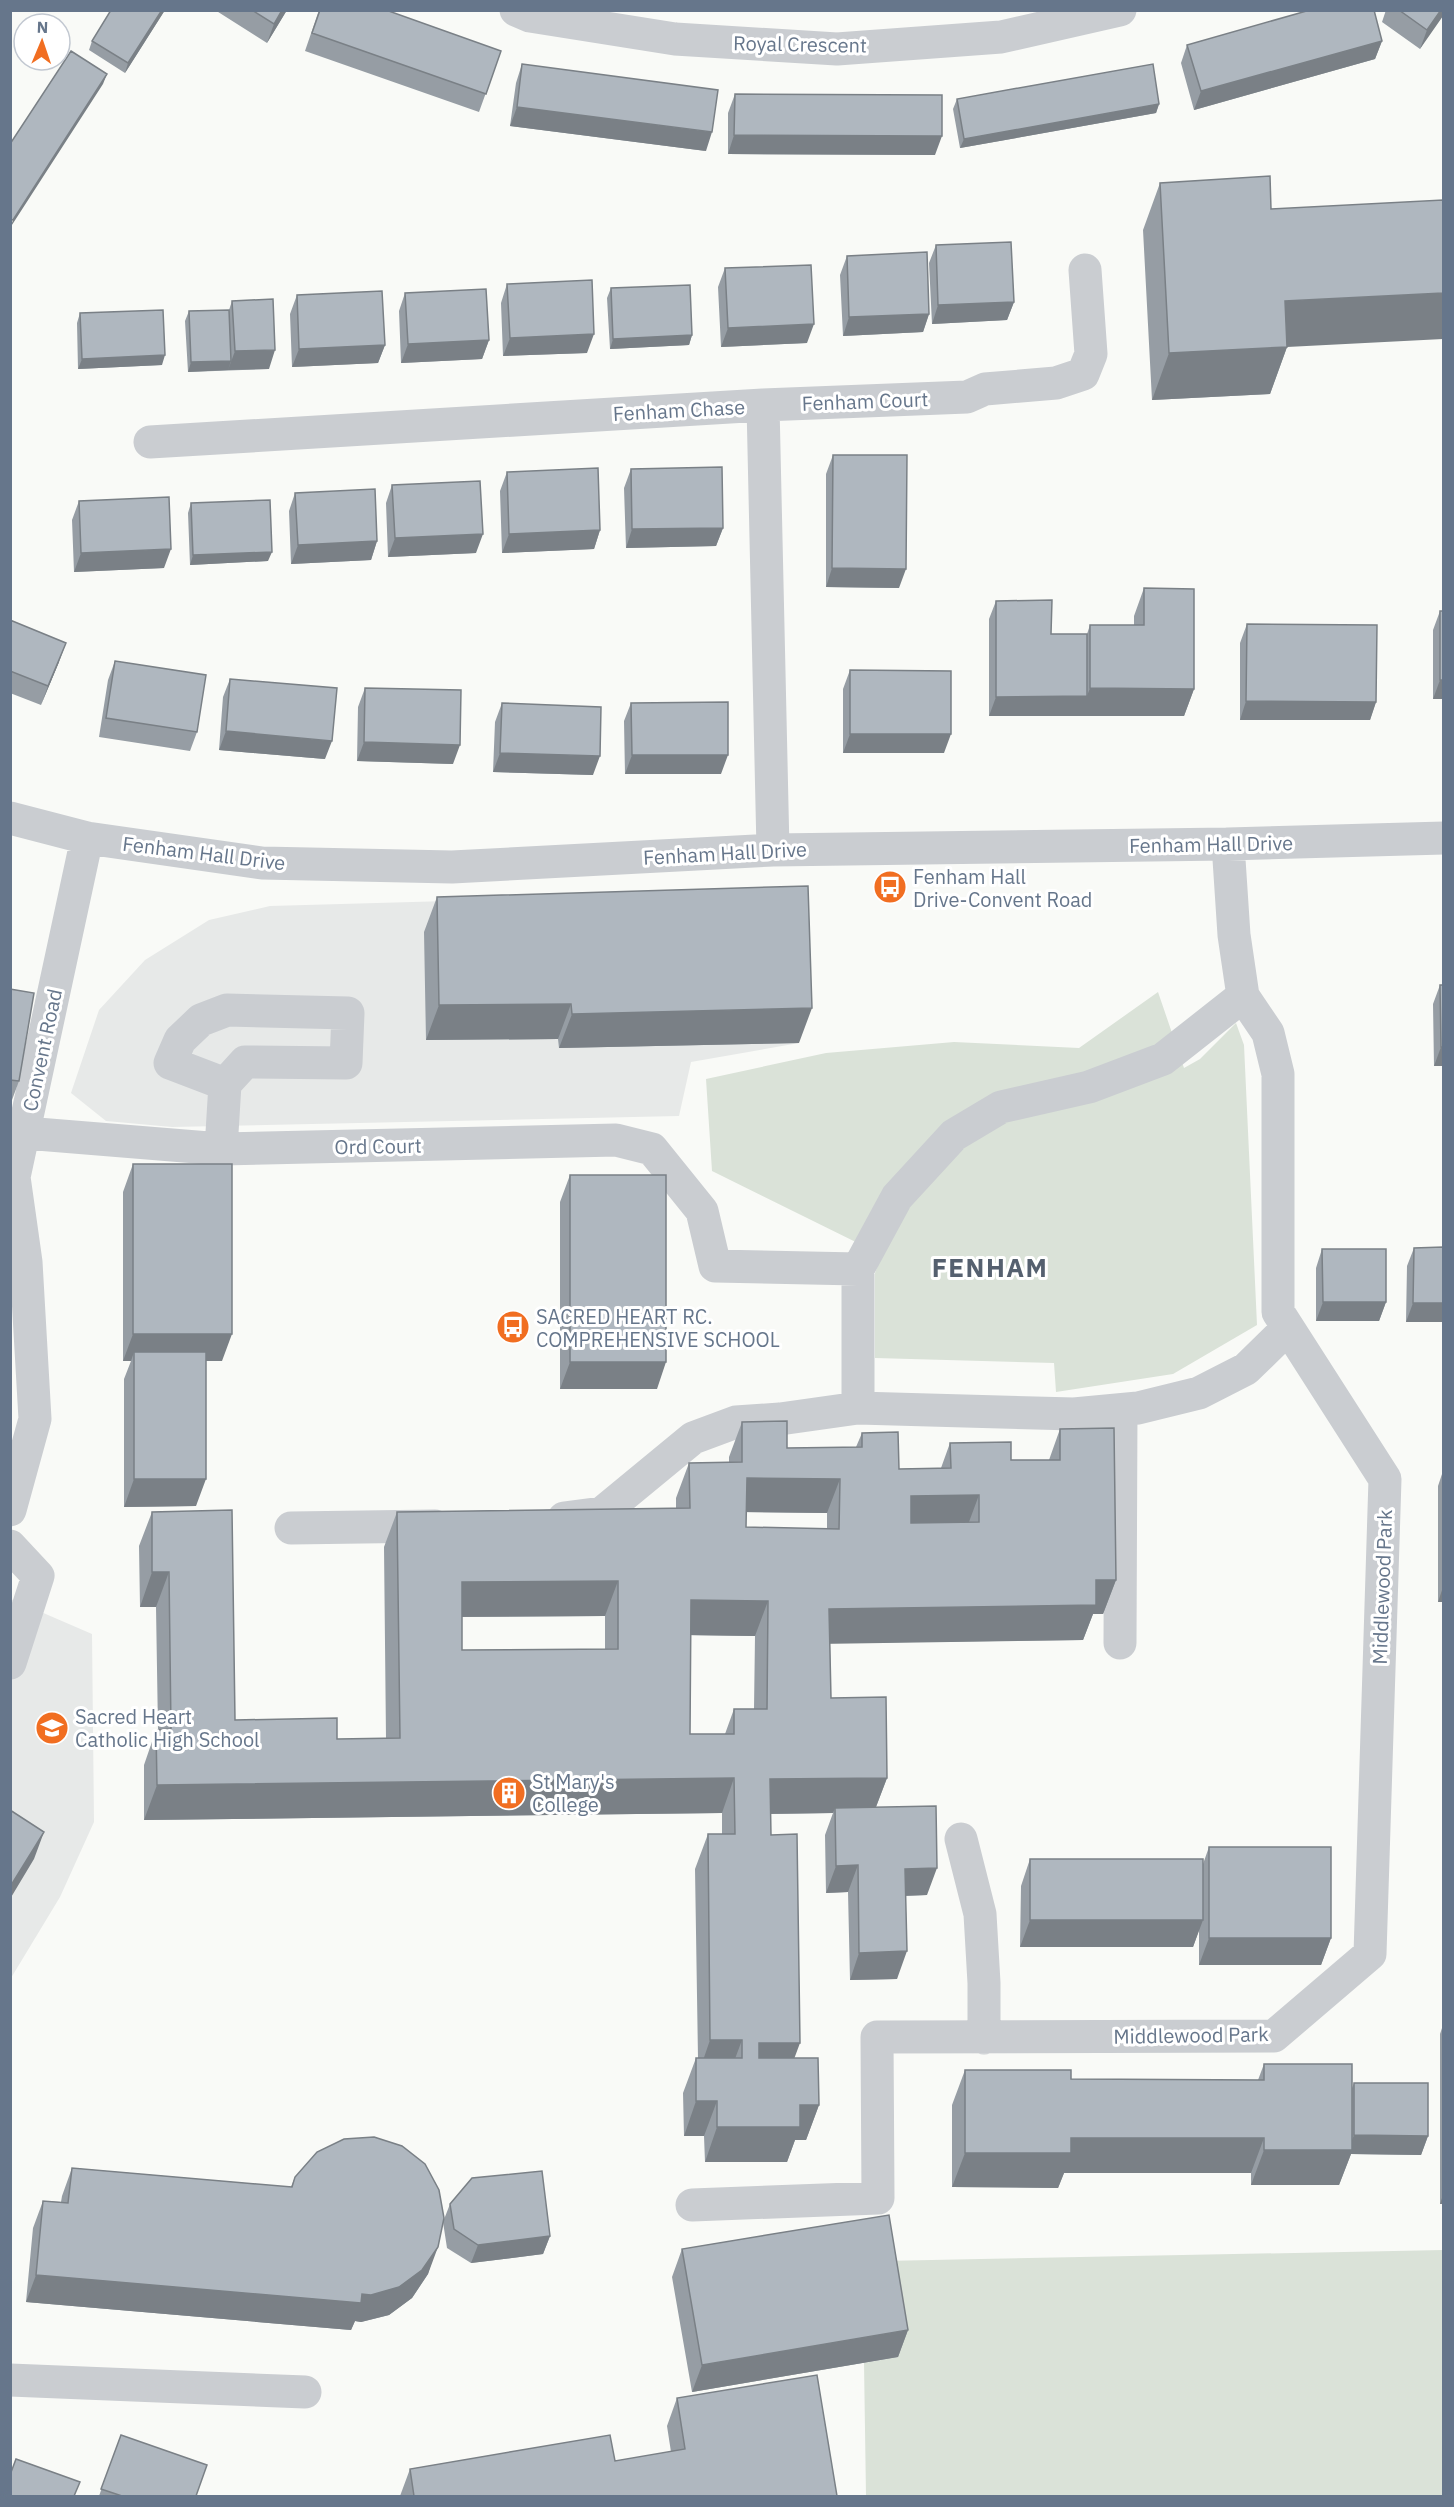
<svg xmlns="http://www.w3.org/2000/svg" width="1454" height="2507" viewBox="0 0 1454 2507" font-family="'IBM Plex Sans',sans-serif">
<rect width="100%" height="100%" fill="#f9faf7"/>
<path fill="#e7e9e8" d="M795 891 799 1043 691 1062 679 1116 172 1127 106 1121 71 1093 99 1010 145 960 209 920 270 906Z
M11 1599 92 1634 94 1822 60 1897 11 1978Z"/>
<path fill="#dae2d8" d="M1158 992 1184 1068 1200 1059 1236 1023 1244 1045 1257 1325 1173 1374 1056 1392 1054 1363 875 1358V1273L882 1255 712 1171 706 1079 826 1053 954 1042 1079 1048Z
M1443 2250V2496H866L864 2363 898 2357 882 2261Z"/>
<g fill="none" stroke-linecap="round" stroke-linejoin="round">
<path stroke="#cacdd1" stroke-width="33" d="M516 10 530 16 675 39 837 49 1001 37 1120 10
M763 405 773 850
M150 442 763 405 967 397 985 389 1056 383 1083 374 1091 354 1085 270
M10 818 87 838 262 863 452 867 773 850 1228 844 1444 838
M1243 996 1163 1059 1089 1087 1001 1107 954 1135 897 1197 858 1269V1408L1074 1414 1138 1408 1199 1393 1246 1369 1288 1328
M25 1133 221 1149 616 1140 652 1149 702 1211 715 1266 858 1269
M221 1149 225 1084 245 1062 346 1063 348 1013 227 1010 201 1020 180 1040 170 1063 225 1084
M10 1510 35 1419 26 1262 14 1177 87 838
M564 1518 602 1513 693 1438 736 1422 780 1419 858 1408
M291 1528 435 1526
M10 1546 38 1576 10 1663
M1120 1643 1121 1410
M961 1839 980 1914 984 1983V2038
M692 2205 878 2198 877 2037 1274 2036 1370 1954 1385 1479 1278 1312V1074L1268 1033 1243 996 1234 935 1228 844
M10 2380 305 2392"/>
</g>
<path fill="#969da4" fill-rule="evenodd" d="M165 10 125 73 89 50 92 41Z
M215 10H287L267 43Z
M319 10 501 51 479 112 305 51Z
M1386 10H1443L1420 49 1382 22Z
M1382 41 1375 59 1194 110 1181 63 1187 45Z
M522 64 706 151 510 126 516 83Z
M735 94 935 155 728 154V113Z
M957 99 1159 104 1156 113 960 148 953 109Z
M1160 183 1271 209 1287 347 1270 394 1152 400 1143 230Z
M936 245 1014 302 1007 320 932 324 929 263Z
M847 256 929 314 923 332 843 336 840 275Z
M725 268 807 343 721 347 718 287Z
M507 284 587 353 503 356 501 303Z
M611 288 692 335 689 345 610 349 607 298Z
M405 293 489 340 482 359 401 363 399 311Z
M297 295 385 345 378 363 292 367 290 314Z
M232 301 269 369 188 372 185 321 189 311 229 310Z
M80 313 162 365 78 369 77 323Z
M833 455 899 588 826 587V474Z
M631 469 723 528 716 546 626 548 624 488Z
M507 472 600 530 594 549 502 553 500 491Z
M392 485 476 553 388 557 386 503Z
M295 493 377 541 371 560 291 564 289 511Z
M79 501 164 568 74 572 72 520Z
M191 503 268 561 190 565 188 513Z
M1144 588 1194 689 1184 716H989V619L996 601 1051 634H1087L1090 625H1134V616Z
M1440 611 1443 699H1433V630Z
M10 620 59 662 41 705 10 693Z
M1247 624 1376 702 1370 720H1240V643Z
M115 661 197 732 190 751 99 737 108 680Z
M850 670 944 753H843V689Z
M230 679 325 759 219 750 223 697Z
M365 688 453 764 357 761 358 707Z
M502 703 593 775 493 772 495 722Z
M631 703 721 774H625L624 721Z
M437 897 799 1043 559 1048 558 1039 426 1040 424 932Z
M1440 985H1443V1066H1434L1433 1004Z
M10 989 19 1081 12 1100H10Z
M133 1164 222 1361H206L196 1506 124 1507V1379L131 1361H123V1192Z
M570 1175 657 1389H560V1202Z
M1443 1247V1322H1406L1407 1266 1414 1248Z
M1322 1249 1386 1302 1379 1321H1316V1268Z
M742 1422 787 1448 856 1447 862 1433 899 1469 941 1468 950 1443 1011 1460H1049L1060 1429 1116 1580 1103 1614H1093L1083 1640 830 1643 831 1698 887 1778 876 1807 927 1895 906 1896 897 1979 850 1980 848 1892 826 1893 825 1835 833 1813 770 1814 771 1835 794 2058 819 2105 806 2140H795L787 2162H705L704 2136H684L683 2093 696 2058H698L695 1869 708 1834H722V1813L144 1820V1765L156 1730H158L156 1607H140L139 1546 152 1512 235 1720 337 1739H386L384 1547 397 1512 676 1508V1498L689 1463H729V1457ZM746 1512 827 1513V1529L746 1527ZM605 1616V1649L462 1650V1617ZM691 1635 755 1636 754 1709H734L725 1734H690Z
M1443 1471V1602H1438V1486Z
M1209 1847 1331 1938 1321 1965H1199V1930L1193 1947H1020L1021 1886 1030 1859 1203 1864Z
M1443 2025V2204H1440V2034Z
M1264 2064 1352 2088 1354 2083 1428 2136 1421 2155 1351 2154 1339 2185H1251V2173H1064L1058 2188 952 2187V2105L965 2070 1071 2079 1258 2080Z
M72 2168 291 2187 295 2177 443 2222 450 2204 550 2236 543 2254 471 2263 447 2248 443 2222 428 2274 412 2298 389 2315 361 2322 355 2321 351 2330 26 2302 33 2228 43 2201 61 2202 62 2196Z
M682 2249 908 2330 898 2357 692 2392 672 2277Z
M677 2398 837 2496H400L410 2469 615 2461 671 2452 667 2426Z
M121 2435 196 2496H99Z"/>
<path fill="#7a8086" d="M162 10H165L125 73 128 63Z
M282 10H287L267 43 274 24Z
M1441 10H1443V16L1420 49 1427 30Z
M1382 41 1375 59 1194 110 1201 91Z
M107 74 103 84 10 228 13 220Z
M1159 104 1156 113 960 148 964 139Z
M517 107 712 132 706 151 510 126Z
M734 135 942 136 935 155 728 154Z
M1443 293V339L1287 347 1270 394 1152 400 1169 353 1285 301Z
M1014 302 1007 320 932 324 938 305Z
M929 314 923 332 843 336 849 317Z
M814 324 807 343 721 347 728 328Z
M594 334 587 353 503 356 510 338Z
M692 335 689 345 610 349 613 339Z
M489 340 482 359 401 363 408 344Z
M385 345 378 363 292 367 299 349Z
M275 350 269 369 228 370 235 351Z
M165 355 162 365 78 369 82 359Z
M231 361 228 370 188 372 191 362Z
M723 528 716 546 626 548 632 529Z
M600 530 594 549 502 553 509 534Z
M483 534 476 553 388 557 395 538Z
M377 541 371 560 291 564 298 545Z
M171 549 164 568 74 572 81 553Z
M272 552 268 561 190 565 193 555Z
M832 568 906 569 899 588 826 587Z
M66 643 59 662 41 705 48 686Z
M1440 680H1443V699H1433Z
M1090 688 1194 689 1184 716H989L996 697 1087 696Z
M1246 701 1376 702 1370 720H1240Z
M226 731 332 741 325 759 219 750Z
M850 734H951L944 753H843Z
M364 742 460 745 453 764 357 761Z
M500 753 600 756 593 775 493 772Z
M632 755H728L721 774H625Z
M571 1004 558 1039 426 1040 439 1005Z
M812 1008 799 1043 559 1048 572 1014Z
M1441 1047H1443V1066H1434Z
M1323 1302H1386L1379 1321H1316Z
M1413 1303H1443V1322H1406Z
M133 1334H232L222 1361H134V1352L131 1361H123Z
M570 1362H666L657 1389H560Z
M747 1478 840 1479 827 1513 734 1512Z
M134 1479H206L196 1506 124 1507Z
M979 1495 966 1530 898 1531 911 1496Z
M152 1572H169L156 1607H140Z
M1096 1580H1116L1103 1614H1093L1083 1640 817 1644 829 1609Z
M618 1581 605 1616 449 1617 462 1582Z
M1443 1587V1602H1438Z
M691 1600 768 1601 755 1636 679 1635Z
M734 1778 722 1813 144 1820 157 1785Z
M887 1778 874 1812 835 1808 833 1813 757 1814 770 1779Z
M44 1832 34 1859 10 1899V1887Z
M858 1865 848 1892 826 1893 836 1866Z
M937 1868 927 1895 895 1896 905 1869Z
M1030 1920H1203L1193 1947H1020Z
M1209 1938H1331L1321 1965H1199Z
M907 1951 897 1979 850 1980 859 1953Z
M710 2040H742L729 2075H698Z
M759 2043H800L787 2078H746Z
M696 2101H717L704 2136H684Z
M800 2105H819L806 2140H795L787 2162H705L717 2127Z
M1354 2135 1428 2136 1421 2155 1351 2154 1339 2185H1251L1264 2150H1348Z
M1071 2138H1264L1251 2173H1064L1058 2188 952 2187 965 2153Z
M1443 2195V2204H1440Z
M550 2236 543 2254 471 2263 478 2245Z
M438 2247 428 2274 412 2298 389 2315 361 2322 355 2321 351 2330 26 2302 36 2275Z
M908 2330 898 2357 692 2392 702 2365Z"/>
<path fill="#afb7bf" stroke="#7a8086" stroke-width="1.5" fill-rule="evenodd" d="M111 10H162L128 63 92 41Z
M252 10H282L274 24Z
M320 10H386L501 51 486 94 312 33Z
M1310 10H1374L1382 41 1201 91 1187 45Z
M1399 10H1441L1427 30Z
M71 51 107 74 13 220 10 219V144Z
M522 64 718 90 712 132 517 107Z
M1153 64 1159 104 964 139 957 99Z
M735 94 942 95V136L734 135Z
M1270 176 1271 209 1443 200V293L1285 301 1287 347 1169 353 1160 183Z
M1011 242 1014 302 938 305 936 245Z
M927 252 929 314 849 317 847 256Z
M811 265 814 324 728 328 725 268Z
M592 280 594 334 510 338 507 284Z
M690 285 692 335 613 339 611 288Z
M486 289 489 340 408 344 405 293Z
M382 291 385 345 299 349 297 295Z
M273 299 275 350 235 351 232 301Z
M163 310 165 355 82 359 80 313Z
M229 310 231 361 191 362 189 311Z
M833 455H907L906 569 832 568Z
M722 467 723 528 632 529 631 469Z
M598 468 600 530 509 534 507 472Z
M480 481 483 534 395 538 392 485Z
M375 489 377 541 298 545 295 493Z
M169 497 171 549 81 553 79 501Z
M270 500 272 552 193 555 191 503Z
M1144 588 1194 589V689L1090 688V625H1144Z
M1052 600 1051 634H1087V696L996 697V601Z
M1440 611H1443V680H1440Z
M10 620 66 643 48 686 10 671Z
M1247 624 1377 625 1376 702 1246 701Z
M115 661 206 675 197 732 106 718Z
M850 670 951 671V734H850Z
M230 679 337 688 332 741 226 731Z
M365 688 461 690 460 745 364 742Z
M728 702V755H632L631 703Z
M502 703 601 707 600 756 500 753Z
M808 886 812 1008 572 1014 571 1004 439 1005 437 897Z
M1440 985H1443V1047H1441Z
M10 989 34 993 19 1081 10 1080Z
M133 1164H232V1334H133Z
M570 1175H666V1362H570Z
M1443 1247V1303H1413L1414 1248Z
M1322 1249H1386V1302H1323Z
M134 1352H206V1479H134Z
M787 1421V1448L862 1447V1433L898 1432 899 1469 951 1468 950 1443 1011 1442V1460H1060V1429L1114 1428 1116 1580H1096V1605L829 1609 831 1698 886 1697 887 1778 770 1779 771 1835 797 1834 800 2043H759V2058H818L819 2105H800V2127H717V2101H696V2058H742V2040H710L708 1834H735L734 1778 157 1785 156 1730 171 1729 169 1572H152V1512L232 1510 235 1720 337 1718V1739L400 1738 397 1512 690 1508 689 1463 742 1462V1422ZM747 1478 840 1479 839 1529 746 1527ZM979 1495V1522L911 1523V1496ZM618 1581V1649L462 1650V1582ZM691 1600 768 1601 767 1709H734V1734H690Z
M936 1806 937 1868 905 1869 907 1951 859 1953 858 1865 836 1866 835 1808Z
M10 1810 44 1832 10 1887Z
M1209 1847H1331V1938H1209Z
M1030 1859H1203V1920H1030Z
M1264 2064H1352V2150H1264V2138H1071V2153H965V2070H1071V2079L1264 2080Z
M1354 2083H1428V2136L1354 2135Z
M374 2137 402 2146 425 2164 439 2190 444 2218 438 2247 422 2270 399 2287 371 2295 362 2294 361 2303 36 2275 43 2201 68 2203 72 2168 292 2187 295 2177 317 2152 344 2139Z
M542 2171 550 2236 478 2245 454 2229 450 2204 472 2178Z
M889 2215 908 2330 702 2365 682 2249Z
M817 2375 837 2496H414L410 2469 610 2435 615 2461 685 2449 677 2398Z
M121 2435 207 2465 196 2496H122L101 2489Z
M16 2459 80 2482 74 2496H10V2475Z"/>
<defs>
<symbol id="bus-disc" viewBox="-11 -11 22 22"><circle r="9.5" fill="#f16e21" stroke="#fff"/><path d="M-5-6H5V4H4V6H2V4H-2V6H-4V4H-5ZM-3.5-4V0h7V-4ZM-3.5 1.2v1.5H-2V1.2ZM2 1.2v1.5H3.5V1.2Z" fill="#fff"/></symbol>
<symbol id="school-disc" viewBox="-11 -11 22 22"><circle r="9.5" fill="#f16e21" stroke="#fff"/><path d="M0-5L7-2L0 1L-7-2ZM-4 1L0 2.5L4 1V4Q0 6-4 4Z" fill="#fff"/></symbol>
<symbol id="building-disc" viewBox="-11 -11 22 22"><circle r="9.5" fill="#f16e21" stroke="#fff"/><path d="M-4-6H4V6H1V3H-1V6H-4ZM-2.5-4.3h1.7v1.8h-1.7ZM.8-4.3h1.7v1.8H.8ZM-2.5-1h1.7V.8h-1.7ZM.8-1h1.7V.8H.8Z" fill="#fff"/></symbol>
</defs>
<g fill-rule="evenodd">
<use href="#bus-disc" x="871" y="868" width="38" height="38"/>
<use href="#bus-disc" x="494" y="1308" width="38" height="38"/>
<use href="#school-disc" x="33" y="1709" width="38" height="38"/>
<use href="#building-disc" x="490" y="1774" width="38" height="38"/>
</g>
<g text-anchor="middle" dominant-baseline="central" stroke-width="6" stroke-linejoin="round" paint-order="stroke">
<g font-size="20" fill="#66768b" stroke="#fff">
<text transform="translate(800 44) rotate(1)">Royal Crescent</text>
<text transform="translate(865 401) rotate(-2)">Fenham Court</text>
<text transform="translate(679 410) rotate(-3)">Fenham Chase</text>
<text transform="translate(1211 844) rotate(-1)">Fenham Hall Drive</text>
<text transform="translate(204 853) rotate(7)">Fenham Hall Drive</text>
<text transform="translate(725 853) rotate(-3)">Fenham Hall Drive</text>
<text transform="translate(42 1050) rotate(-78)">Convent Road</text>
<text transform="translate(378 1146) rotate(-1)">Ord Court</text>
<text transform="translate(1382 1587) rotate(-88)">Middlewood Park</text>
<text transform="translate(1191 2035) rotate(-1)">Middlewood Park</text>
</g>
<g font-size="20" fill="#66768b" stroke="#fff" text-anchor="start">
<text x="913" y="876">Fenham Hall<tspan x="913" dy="23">Drive-Convent Road</tspan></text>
<text x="536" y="1316">SACRED HEART RC.<tspan x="536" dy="23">COMPREHENSIVE SCHOOL</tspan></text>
<text x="75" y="1716">Sacred Heart<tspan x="75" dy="23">Catholic High School</tspan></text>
<text x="532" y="1781">St Mary's<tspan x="532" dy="23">College</tspan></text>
</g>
<g font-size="26" font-weight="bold" letter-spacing="1.5" fill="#55606f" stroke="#fff">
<text x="990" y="1267">FENHAM</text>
</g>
</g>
<rect width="1454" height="2507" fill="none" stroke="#66768b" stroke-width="24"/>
<g transform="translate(42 42) rotate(2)"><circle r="28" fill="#ffffff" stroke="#c2c8d1" stroke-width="1.5"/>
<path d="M0-4.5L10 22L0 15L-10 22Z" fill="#f16e21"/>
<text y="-9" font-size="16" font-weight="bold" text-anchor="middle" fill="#66768b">N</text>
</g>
</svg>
